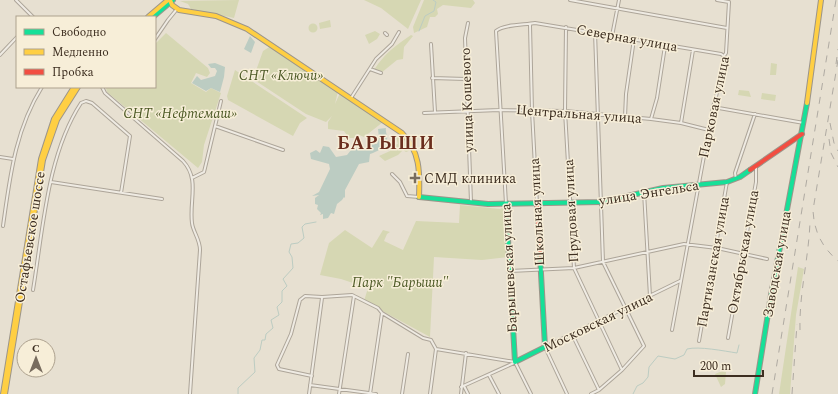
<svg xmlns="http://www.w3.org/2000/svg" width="838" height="394" viewBox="0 0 838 394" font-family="Spectral,serif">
<rect width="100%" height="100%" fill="#e7e0d1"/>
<path fill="#d6d7b3" d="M239 0 234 18 191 9 188 4 180 1Z
M364 0H421L408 29 381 8Z
M424 0H473L475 3 471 8 443 5 437 9 438 14 435 17H430L427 27 414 33 413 27Z
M330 20 331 27 320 29 319 23Z
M308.5 28a4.5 4.5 0 1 1 9 0a4.5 4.5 0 1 1-9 0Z
M375 31 380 34 377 39 369 44 365 35Z
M166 33 208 68 210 73 207 77 196 73 191 83 206 92 211 88 221 93 204 145 202 162 198 168 107 92 106 88 155 87V44Z
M411 35 413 36 404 47 403 59 397 60 381 73 374 70C385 53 395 46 411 35Z
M271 46 338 91 335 104 340 93 383 122 364 137 357 134 354 138H349L344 131 328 129V122L332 116 326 122 306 114 253 79 263 51Z
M771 63 777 64 776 75H770Z
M235 70 307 118 300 123 293 136 228 100 227 96Z
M739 90 749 91 751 97 738 95Z
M762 93 776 95 775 101 761 99Z
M397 135 401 138 406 139 411 150 406 152 403 150 398 155 385 161 379 156 390 151V146L398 144 396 136Z
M460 205 500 209 506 206 508 257 482 260 434 257 430 337 364 301 368 288 341 279 320 275 329 243 345 230 372 248 383 230 390 232 387 234 384 241 403 250 416 221 459 223Z
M798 267 804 269 796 315 790 394H779Z
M722 371 726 372 725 384 721 387 715 374Z"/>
<path fill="#bcccc2" d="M250 36 255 42 251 53 244 49Z
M215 63 225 67 224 77 220 92 211 88 206 91 192 83 197 76 201 80 215 76 217 71 215 68H211L208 64Z
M386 128C385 132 388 136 387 140 386 148 376 152 370 154L369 162 359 164 345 190V198L344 197 342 200 337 204 334 214 331 213 328 218 323 219V214L320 215 321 213 317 209 318 205 315 204V198L319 195 312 196 319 192 330 169 329 164 311 159 310 153 316 150 320 153 323 146 329 147 336 157 347 155 351 150 360 148 364 150 370 143 377 144 379 138 378 129Z"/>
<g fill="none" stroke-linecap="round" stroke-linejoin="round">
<path stroke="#bcccc2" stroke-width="1" d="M419 31 425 16 434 11 436 2 433 0
M238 394V388L255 372 254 358 260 350 262 340H265L266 334 273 328 271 320 279 315 277 307 282 302V291L287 286 283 279 293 268 292 257 289 252 291 244 298 243 304 238 302 227 305 224 316 222
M633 394 637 386 643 383 648 377 649 367 658 356 675 359 684 355 687 349C699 346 724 351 737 353L739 345"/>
<defs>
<path id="street" d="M16 0 33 17
M570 0 727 28
M468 23 465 38 471 202
M530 25 532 111 537 204
M566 27 565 111 574 268 622 370 599 390 591 394
M595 32 603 262 644 346 622 370
M385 33 387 35
M612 36 619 0
M155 39 168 20 177 9
M431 44 435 112
M0 55 17 37
M370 69 381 73
M432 78 466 79
M102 87 105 93 183 161C200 179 189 201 192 223 193 232 200 239 200 250L190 394
M351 98 376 59 392 44 399 32
M713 107 804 123
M424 113 499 110 565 111 651 119 681 123 709 130
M625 117 626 94 634 39
M651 119 657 98 665 46
M681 123 693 50
M215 126 283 150
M0 157 13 159
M392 174 400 182 407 196 419 197
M192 178 204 172 205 168 221 101
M736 179 735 173 755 114
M51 182 162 199
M644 192 650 296
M506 204 496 31C504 24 525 25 535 23L721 54 724 56
M3 226C10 177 15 130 42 87
M510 271 574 268 684 244 717 248 767 259
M33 290C43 230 47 155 81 103L86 101 92 103 130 136 121 193
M672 330 713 107 718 89 724 56 726 53 729 2 717 0
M572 334 599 390
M728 338 756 182V166
M699 341 727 182
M436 349 515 362
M515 362 531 394
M489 375 499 394
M312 376 279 369 277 365 291 334 300 300 305 296 322 297 352 295 378 308 382 313 423 338 431 340 436 349
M310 385 376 394
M464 386 468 394
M461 387 514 363
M309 394 322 298
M339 394 354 296
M370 394 382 313
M402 394 408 354
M430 394 436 349
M461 394 466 353
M567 394 545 347 680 281"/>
<path id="fast" d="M153 17 173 0
M419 197 488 204 601 202 663 188 727 182 740 177 750 170
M506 204 515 362 545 347 540 255
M755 394 771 295 807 103"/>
<path id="slow" d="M170 0 172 5 179 10 216 16 247 29 402 133C420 151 420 172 419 197
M148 17 168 0
M807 103 821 0
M3 394 41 159 54 119 74 87
M5 394 43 160 57 120 78 87"/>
<path id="jam" d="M750 170 802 134
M537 204 540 255"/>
</defs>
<use href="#street" stroke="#ada599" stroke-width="4"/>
<use href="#fast" stroke="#9c958a" stroke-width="6"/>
<use href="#slow" stroke="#9c958a" stroke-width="6"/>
<use href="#jam" stroke="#9c958a" stroke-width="6"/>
<use href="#street" stroke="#efebe3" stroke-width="2"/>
<use href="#fast" stroke="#16e098" stroke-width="4"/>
<use href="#slow" stroke="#ffcf43" stroke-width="4"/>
<use href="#jam" stroke="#f24e42" stroke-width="4"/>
<path stroke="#afaaa2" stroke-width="1" stroke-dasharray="7 7" stroke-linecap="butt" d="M838 60 813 210C814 232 822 247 838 261
M836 64 838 49
M830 123 834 143 838 151
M829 139 831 153 838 167
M800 330C799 293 809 257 810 221
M772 394 836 0
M792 394 797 324"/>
</g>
<path fill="#786c5e" stroke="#f7eed8" stroke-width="1.5" d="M413 172h4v4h4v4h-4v4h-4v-4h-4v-4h4z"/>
<g text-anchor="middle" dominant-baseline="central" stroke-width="3" stroke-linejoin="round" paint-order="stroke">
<g font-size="14" fill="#3d2e20" stroke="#f7eed8">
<text transform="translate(627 38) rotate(10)">Северная улица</text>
<text transform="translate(467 100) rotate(-92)">улица Кошевого</text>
<text transform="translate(714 107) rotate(-78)">Парковая улица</text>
<text transform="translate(579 114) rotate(4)">Центральная улица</text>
<text transform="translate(649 193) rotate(-9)">улица Энгельса</text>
<text transform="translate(571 211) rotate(-93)">Прудовая улица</text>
<text transform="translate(537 212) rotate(-93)">Школьная улица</text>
<text transform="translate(30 237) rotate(-81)">Остафьевское шоссе</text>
<text transform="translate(743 252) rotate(-80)">Октябрьская улица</text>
<text transform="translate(713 262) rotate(-80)">Партизанская улица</text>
<text transform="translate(777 264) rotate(-80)">Заводская улица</text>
<text transform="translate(509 268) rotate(-93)">Барышевская улица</text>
<text transform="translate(598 322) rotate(-26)">Московская улица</text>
</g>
<g font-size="14" font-style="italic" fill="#4d5a26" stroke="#f7eed8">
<text x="281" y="75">СНТ «Ключи»</text>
<text x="180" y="113">СНТ «Нефтемаш»</text>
<text x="400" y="282">Парк "Барыши"</text>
</g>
<g font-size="14" fill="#3d2e20" stroke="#f7eed8" text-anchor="start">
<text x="424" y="178">СМД клиника</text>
</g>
<g font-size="18" font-weight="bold" letter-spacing="1" fill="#6b2e1e" stroke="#f7eed8">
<text x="386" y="143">БАРЫШИ</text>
</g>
</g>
<rect x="16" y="16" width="140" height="72" fill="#f7eed8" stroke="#ada18e"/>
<rect x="24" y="29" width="20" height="6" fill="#16e098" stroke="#ada18e"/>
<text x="52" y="36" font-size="12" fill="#3d2e20">Свободно</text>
<rect x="24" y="49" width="20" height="6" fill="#ffcf43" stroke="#ada18e"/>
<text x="52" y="56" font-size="12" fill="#3d2e20">Медленно</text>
<rect x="24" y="69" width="20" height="6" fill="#f24e42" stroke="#ada18e"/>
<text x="52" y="76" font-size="12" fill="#3d2e20">Пробка</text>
<g transform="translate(36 358)"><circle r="19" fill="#f7eed8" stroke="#ada18e"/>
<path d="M0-3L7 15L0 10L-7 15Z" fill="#786c5e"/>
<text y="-6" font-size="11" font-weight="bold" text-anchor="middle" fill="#3d2e20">С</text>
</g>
<path d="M694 370v6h69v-6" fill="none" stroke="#3d2e20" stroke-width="2"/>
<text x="700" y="370" font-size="12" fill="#3d2e20" stroke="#f7eed8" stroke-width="3" paint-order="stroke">200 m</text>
</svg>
